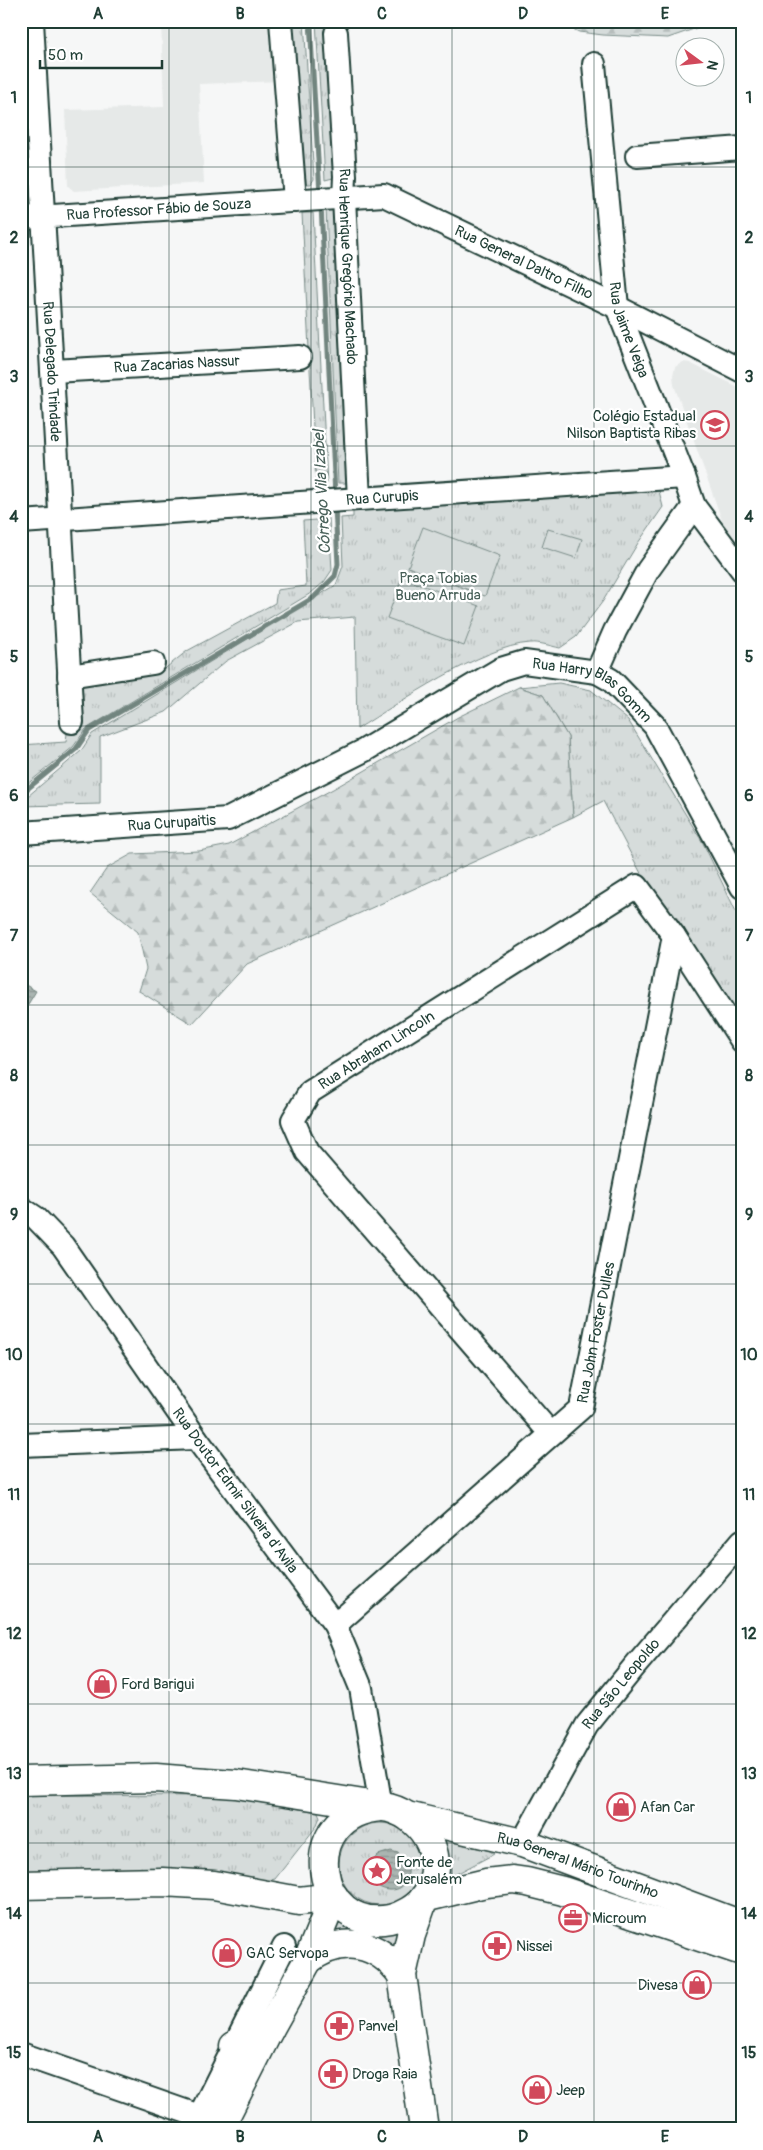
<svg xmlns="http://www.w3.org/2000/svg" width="763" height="2150" viewBox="0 0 763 2150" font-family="Pangolin,sans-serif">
<defs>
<pattern id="grass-tufts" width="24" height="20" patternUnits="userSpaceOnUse" patternTransform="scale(1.25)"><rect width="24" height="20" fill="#d6dcdb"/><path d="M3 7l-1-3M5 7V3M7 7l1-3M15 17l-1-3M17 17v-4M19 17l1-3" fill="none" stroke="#b7bebd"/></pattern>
<pattern id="forest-firs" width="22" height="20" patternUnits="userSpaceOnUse" patternTransform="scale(1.25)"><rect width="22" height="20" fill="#d6dcdb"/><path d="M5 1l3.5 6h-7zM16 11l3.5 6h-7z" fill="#b7bebd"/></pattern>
<pattern id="water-rules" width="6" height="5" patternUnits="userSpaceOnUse" patternTransform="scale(1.25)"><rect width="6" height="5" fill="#aab5b1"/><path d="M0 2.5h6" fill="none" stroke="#8a9491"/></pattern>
</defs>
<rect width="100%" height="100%" fill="#f6f7f7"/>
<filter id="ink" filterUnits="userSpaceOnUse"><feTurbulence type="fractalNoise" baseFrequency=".02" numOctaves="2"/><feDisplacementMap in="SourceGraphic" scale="10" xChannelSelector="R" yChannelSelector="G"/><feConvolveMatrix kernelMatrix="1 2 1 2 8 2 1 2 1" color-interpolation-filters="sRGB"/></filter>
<g filter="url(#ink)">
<path fill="#e6e9e8" d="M161 21H278L281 81 199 84 204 183 74 191 68 186 65 110 164 107Z
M683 362 690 363 742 389V548L724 526 674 385 673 375 675 367Z"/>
<path fill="url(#grass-tufts)" stroke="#7a8c88" d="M293 21H304L314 179 311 184H305L303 179Z
M316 21H332L337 177 325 180Z
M326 208H337L349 483H338Z
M302 213H313L327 484 316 485Z
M658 487 663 507 638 543 603 601 576 637 560 648C551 646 539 642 530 643 482 646 399 703 357 729L355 617 298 622 226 661 166 712 100 737V804L21 806V802L81 751 92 734 336 585 343 566 341 518 353 517V510Z
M329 519 332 570 324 582 311 593 86 729 73 747 21 789V745L66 742 67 733 84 720 82 681 162 671 187 651 275 603 277 590 306 586 303 521Z
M559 683 591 690 628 720 703 843 742 924V1027L645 881 603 801 573 817 568 737 543 695 519 687Z
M21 1795 220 1796 318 1812 320 1817 316 1827 275 1879 266 1881 211 1874 21 1879Z
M339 1864a41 41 0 1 1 82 0a41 41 0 1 1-82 0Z
M438 1839 490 1851 494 1854 441 1882Z
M406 1923 392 1954 325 1944 337 1924 383 1929Z"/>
<path fill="url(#forest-firs)" stroke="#7a8c88" d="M556 21H717L668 38 603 35 579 32Z
M519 687 543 695 568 737 573 817 247 964 192 1024 139 991 146 969 138 932 90 893 107 868 132 854 199 851 229 845 333 789 458 717Z"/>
<path fill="#d6dcdb" stroke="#7a8c88" d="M423 527 500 556 485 596 408 567Z
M548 529 582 539 576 558 542 547Z
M402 578 479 606 464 646 387 618Z"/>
<path fill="url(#water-rules)" stroke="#72857f" d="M22 983 36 991 21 1016V985Z
M391 1851 398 1853 407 1863C418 1910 344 1888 378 1855Z"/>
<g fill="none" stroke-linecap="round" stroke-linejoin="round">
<path stroke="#72857f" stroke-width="5" d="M310 21 320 194
M321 205 335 496
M21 794 76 749 89 730 313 598 335 576 338 564 335 507"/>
<defs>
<g id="minor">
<path id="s1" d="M32 21 72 722"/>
<path d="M281 21 295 201"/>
<path id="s2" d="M336 33 345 176 344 198 359 499"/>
<path id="s3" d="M594 64 617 307 684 477 694 506 742 570"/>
<path d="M637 156 742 148"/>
<path id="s4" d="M21 218 384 195 617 307 742 371"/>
<path id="s5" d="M53 371 300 357"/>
<path id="s6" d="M21 522 684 477"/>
<path d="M597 672 615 631 648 570 694 506"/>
<path d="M69 676 153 663"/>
<path id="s7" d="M21 833 228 819 365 750 501 669 524 662 597 672 611 680 655 726 742 887"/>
<path id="s8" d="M21 1208 36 1218 63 1246 196 1438 335 1625 361 1688 381 1807"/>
<path id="s9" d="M551 1434 307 1152 293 1120 310 1092 637 886 674 936 742 1041"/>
<path d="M21 1445 196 1438"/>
<path id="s10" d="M335 1625 581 1408 674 936"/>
<path id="s11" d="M522 1843 587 1725 634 1667 742 1541"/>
<path d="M21 2054 199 2116"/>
<path d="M193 2129 284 1947"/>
</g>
<g id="major">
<path d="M21 1781 156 1778 192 1781 236 1784 389 1808C427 1818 449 1863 425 1897 417 1908 402 1916 390 1919 314 1934 294 1813 381 1807"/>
<path id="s12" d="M411 1817 522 1843 742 1925"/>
<path d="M21 1885 162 1882 214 1885 299 1901 334 1897"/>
<path d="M424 1898 486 1883 513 1880 527 1882 563 1891 742 1951"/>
<path d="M308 1960C342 1934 378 1942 402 1975"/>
<path d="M234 2046 269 2030"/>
<path d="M219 2129 269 2030 308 1960 334 1897"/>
<path d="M424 2129 402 1975 411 1935 424 1898"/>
</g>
</defs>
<use href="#minor" stroke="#1f3d34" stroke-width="26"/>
<use href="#major" stroke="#1f3d34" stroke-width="31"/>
<use href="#minor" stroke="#fff" stroke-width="22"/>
<use href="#major" stroke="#fff" stroke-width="28"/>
</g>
</g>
<path fill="none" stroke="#1f3d34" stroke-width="1" stroke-opacity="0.55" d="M169 21V2129M311 21V2129M452 21V2129M594 21V2129M21 167H742M21 307H742M21 446H742M21 586H742M21 726H742M21 866H742M21 1005H742M21 1145H742M21 1284H742M21 1424H742M21 1564H742M21 1704H742M21 1843H742M21 1983H742"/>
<defs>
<symbol id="school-ring" viewBox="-11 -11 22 22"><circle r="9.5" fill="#fff" stroke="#d1495b" stroke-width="1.5"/><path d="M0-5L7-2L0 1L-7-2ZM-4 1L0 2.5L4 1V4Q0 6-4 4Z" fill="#d1495b"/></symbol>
<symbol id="shop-ring" viewBox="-11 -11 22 22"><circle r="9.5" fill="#fff" stroke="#d1495b" stroke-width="1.5"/><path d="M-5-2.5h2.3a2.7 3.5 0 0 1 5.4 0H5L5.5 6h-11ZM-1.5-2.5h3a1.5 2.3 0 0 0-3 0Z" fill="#d1495b"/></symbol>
<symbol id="sight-ring" viewBox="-11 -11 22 22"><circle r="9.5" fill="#fff" stroke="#d1495b" stroke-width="1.5"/><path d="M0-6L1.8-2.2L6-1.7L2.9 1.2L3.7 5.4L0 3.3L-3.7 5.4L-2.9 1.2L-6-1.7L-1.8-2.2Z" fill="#d1495b"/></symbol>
<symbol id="office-ring" viewBox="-11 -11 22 22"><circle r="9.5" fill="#fff" stroke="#d1495b" stroke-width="1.5"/><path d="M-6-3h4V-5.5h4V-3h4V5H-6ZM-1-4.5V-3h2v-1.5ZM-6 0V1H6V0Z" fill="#d1495b"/></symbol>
<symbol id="pharmacy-ring" viewBox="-11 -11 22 22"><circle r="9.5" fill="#fff" stroke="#d1495b" stroke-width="1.5"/><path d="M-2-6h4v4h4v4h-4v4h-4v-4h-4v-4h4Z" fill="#d1495b"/></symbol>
</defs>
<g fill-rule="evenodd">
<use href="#school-ring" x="699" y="409" width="32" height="32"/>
<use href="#shop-ring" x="86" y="1668" width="32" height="32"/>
<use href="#shop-ring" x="605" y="1791" width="32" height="32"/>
<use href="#sight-ring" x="361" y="1855" width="32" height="32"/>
<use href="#office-ring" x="557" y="1902" width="32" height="32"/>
<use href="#pharmacy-ring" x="481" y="1930" width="32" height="32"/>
<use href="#shop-ring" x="211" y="1937" width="32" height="32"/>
<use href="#shop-ring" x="681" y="1969" width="32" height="32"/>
<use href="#pharmacy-ring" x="323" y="2010" width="32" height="32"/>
<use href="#pharmacy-ring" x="317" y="2058" width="32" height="32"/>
<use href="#shop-ring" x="521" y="2074" width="32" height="32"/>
</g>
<g text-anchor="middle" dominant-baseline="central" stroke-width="4.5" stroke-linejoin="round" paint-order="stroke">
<g font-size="15" fill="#1f3d34" stroke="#fff">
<text stroke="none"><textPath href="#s4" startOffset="138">Rua Professor Fábio de Souza</textPath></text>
<text stroke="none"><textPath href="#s4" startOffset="519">Rua General Daltro Filho</textPath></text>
<text stroke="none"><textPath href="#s2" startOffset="234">Rua Henrique Gregório Machado</textPath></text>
<text stroke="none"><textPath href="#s3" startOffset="269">Rua Jaime Veiga</textPath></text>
<text stroke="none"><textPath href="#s5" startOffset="124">Rua Zacarias Nassur</textPath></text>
<text stroke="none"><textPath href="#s1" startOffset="351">Rua Delegado Trindade</textPath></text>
<text stroke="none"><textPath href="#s6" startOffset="362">Rua Curupis</textPath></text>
<text stroke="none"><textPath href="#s7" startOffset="620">Rua Harry Blas Gomm</textPath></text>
<text stroke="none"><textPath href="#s7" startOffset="151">Rua Curupaitis</textPath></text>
<text stroke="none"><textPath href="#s9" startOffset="519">Rua Abraham Lincoln</textPath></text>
<text stroke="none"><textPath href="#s10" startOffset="405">Rua John Foster Dulles</textPath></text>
<text stroke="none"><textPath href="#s8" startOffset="356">Rua Doutor Edmir Silveira d'Avila</textPath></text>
<text stroke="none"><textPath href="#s11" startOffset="188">Rua São Leopoldo</textPath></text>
<text stroke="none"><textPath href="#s12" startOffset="174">Rua General Mário Tourinho</textPath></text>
</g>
<g font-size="15" fill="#1f3d34" stroke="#fff" text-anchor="start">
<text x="696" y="416" text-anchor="end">Colégio Estadual<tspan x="696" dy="17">Nilson Baptista Ribas</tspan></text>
<text x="121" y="1684">Ford Barigui</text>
<text x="640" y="1807">Afan Car</text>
<text x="396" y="1862">Fonte de<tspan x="396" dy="17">Jerusalém</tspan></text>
<text x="592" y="1918">Microum</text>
<text x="516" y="1946">Nissei</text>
<text x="246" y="1953">GAC Servopa</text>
<text x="678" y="1985" text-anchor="end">Divesa</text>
<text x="358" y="2026">Panvel</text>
<text x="352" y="2074">Droga Raia</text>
<text x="556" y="2090">Jeep</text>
</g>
<g font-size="15" fill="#445d55" stroke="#fff">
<text x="438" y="578">Praça Tobias<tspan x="438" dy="17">Bueno Arruda</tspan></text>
</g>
<g font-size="16" font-style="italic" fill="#49615a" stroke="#fff">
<text transform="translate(322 492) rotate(-93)">Córrego Vila Izabel</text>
</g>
</g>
<rect width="763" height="2150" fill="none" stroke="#fff" stroke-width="55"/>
<g transform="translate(700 62) rotate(105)"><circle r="24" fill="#ffffff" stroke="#a5b1ae"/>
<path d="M0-4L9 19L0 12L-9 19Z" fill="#d1495b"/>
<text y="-8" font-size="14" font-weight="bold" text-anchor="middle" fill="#1f3d34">N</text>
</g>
<path d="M40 60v8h122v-8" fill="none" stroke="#1f3d34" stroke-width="2.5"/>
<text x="48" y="60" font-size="15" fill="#1f3d34" stroke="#ffffff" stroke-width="4" paint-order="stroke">50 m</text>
<rect x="28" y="28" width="708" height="2094" fill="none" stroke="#1f3d34" stroke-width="2"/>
<g font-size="16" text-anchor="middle" font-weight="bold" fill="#1f3d34">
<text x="98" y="19">A</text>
<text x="240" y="19">B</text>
<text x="382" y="19">C</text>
<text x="523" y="19">D</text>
<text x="665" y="19">E</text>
<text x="14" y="103">1</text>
<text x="749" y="103">1</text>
<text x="14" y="243">2</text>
<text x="749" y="243">2</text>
<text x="14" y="382">3</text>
<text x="749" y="382">3</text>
<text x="14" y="522">4</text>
<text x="749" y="522">4</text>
<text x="14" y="662">5</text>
<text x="749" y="662">5</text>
<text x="14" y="801">6</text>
<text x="749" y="801">6</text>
<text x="14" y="941">7</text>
<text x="749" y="941">7</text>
<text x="14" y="1081">8</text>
<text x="749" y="1081">8</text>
<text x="14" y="1220">9</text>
<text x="749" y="1220">9</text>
<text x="14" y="1360">10</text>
<text x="749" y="1360">10</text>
<text x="14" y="1500">11</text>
<text x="749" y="1500">11</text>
<text x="14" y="1639">12</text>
<text x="749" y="1639">12</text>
<text x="14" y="1779">13</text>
<text x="749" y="1779">13</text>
<text x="14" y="1919">14</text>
<text x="749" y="1919">14</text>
<text x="14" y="2058">15</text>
<text x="749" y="2058">15</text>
<text x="98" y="2142">A</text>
<text x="240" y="2142">B</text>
<text x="382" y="2142">C</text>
<text x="523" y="2142">D</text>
<text x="665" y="2142">E</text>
</g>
</svg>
